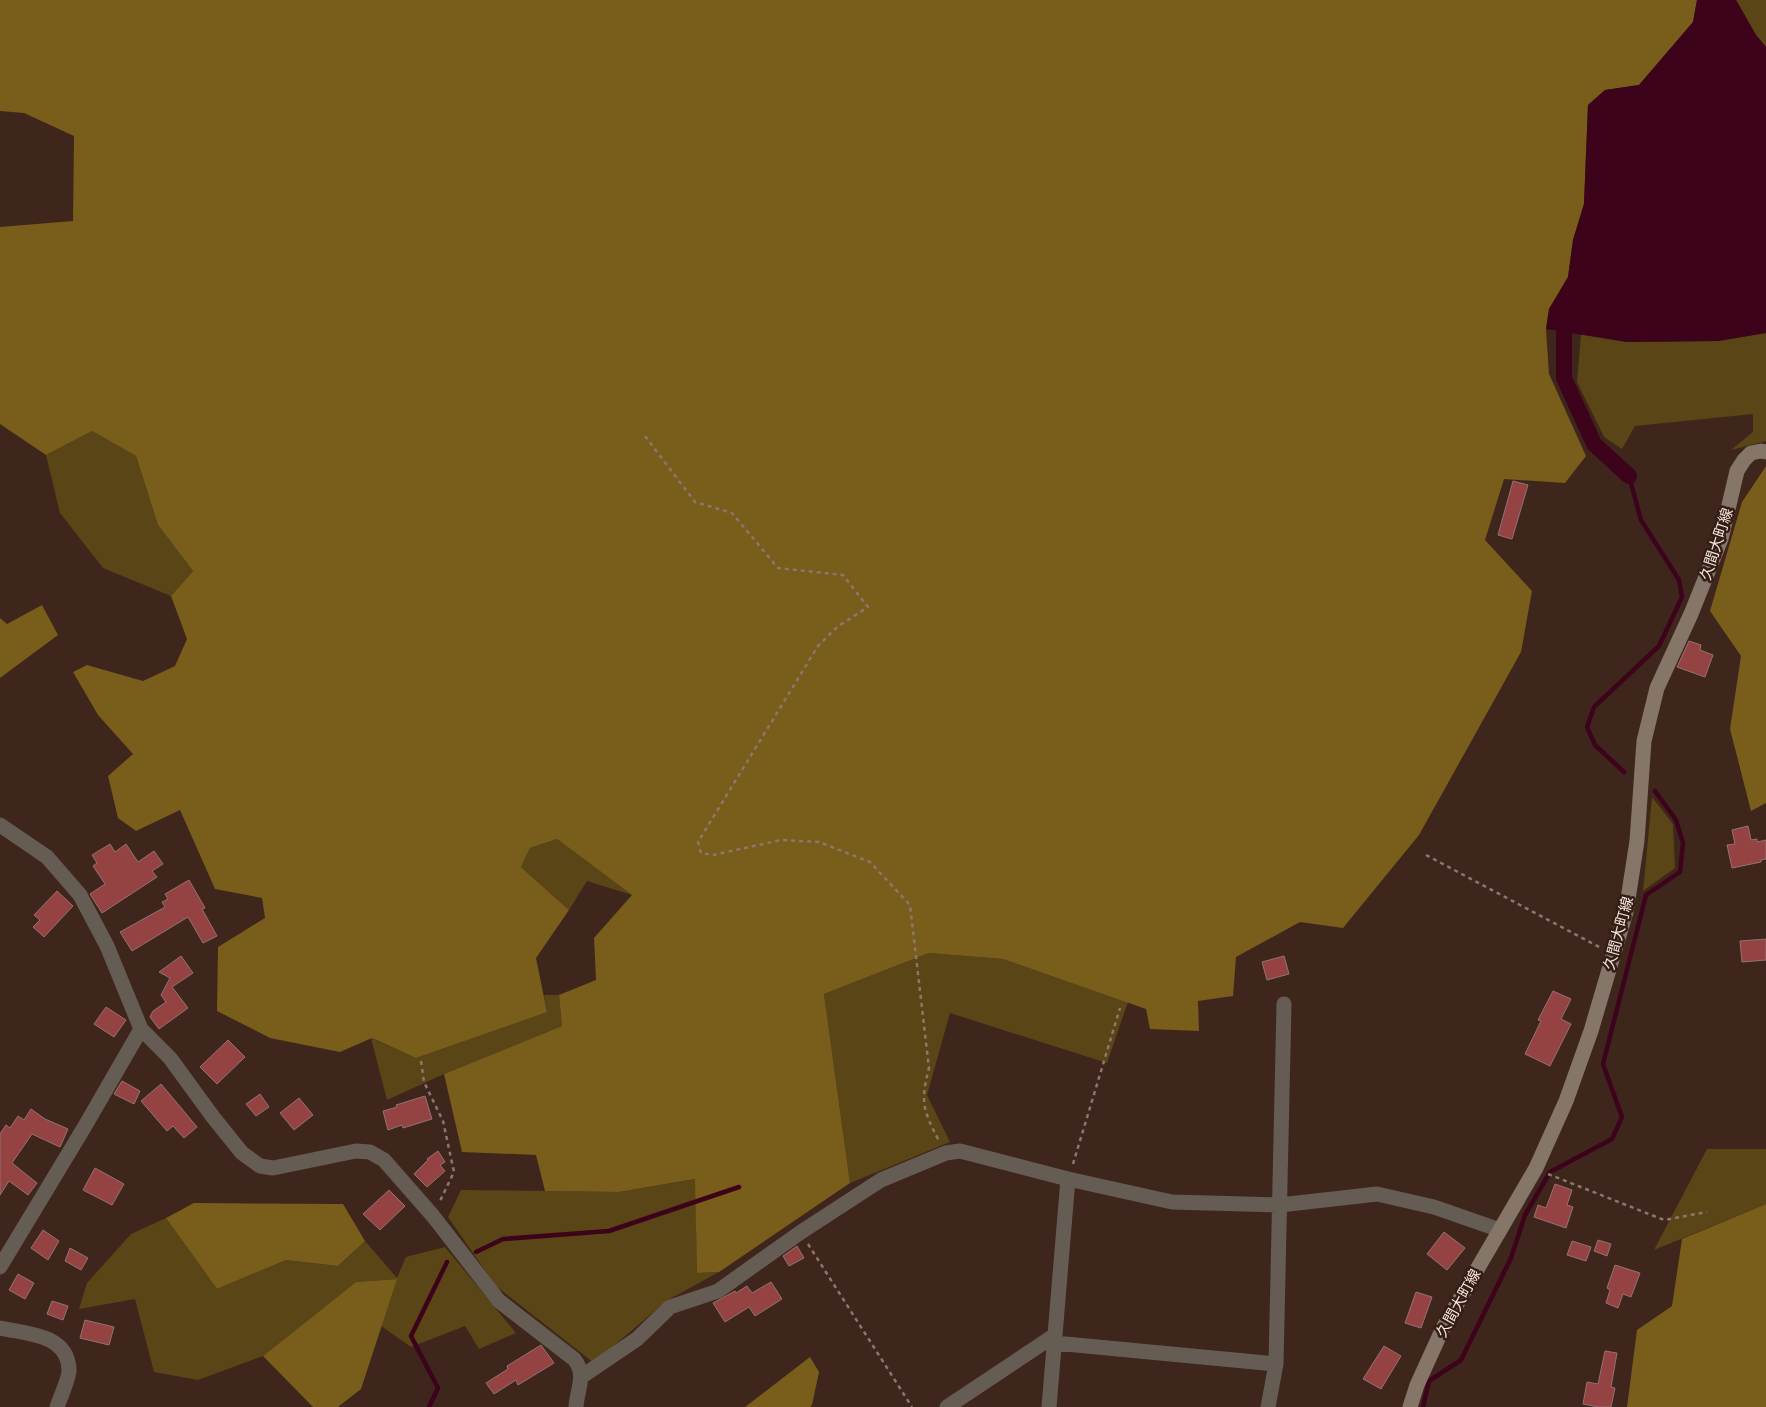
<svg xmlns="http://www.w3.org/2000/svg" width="1766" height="1407" viewBox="0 0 1766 1407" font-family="'Space Grotesk','Noto Sans JP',sans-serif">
<rect width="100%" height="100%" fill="#3e261d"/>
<path fill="#5a4516" d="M1736 0H1766V47L1756 35Z
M1766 333V441L1731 450 1753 432V414L1635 426 1622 449 1604 437 1577 382 1581 334 1627 342 1718 341Z
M92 431 136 456 158 525 193 571 171 596 103 568 60 513 46 455Z
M1652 797 1673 824 1675 868 1643 891Z
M557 839 632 895 587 881 569 910 521 867 530 848Z
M929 953 1003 959 1128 1002 1107 1063 950 1013 927 1095 950 1142 850 1183 824 994Z
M544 995H559L562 1026 444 1074 387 1100 371 1038 416 1058 547 1011Z
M1707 1149H1766V1204L1654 1250Z
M696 1179 697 1273 719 1272 666 1301 594 1363 496 1286 448 1217 461 1190 619 1192Z
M166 1218 217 1289 286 1260 338 1266 365 1241 397 1278 406 1257 445 1247 516 1333 479 1349 465 1326 411 1347 381 1326 396 1279 356 1282 263 1356 198 1380 154 1372 135 1299 79 1309 87 1283 131 1234Z"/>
<path fill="#795d1a" d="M0 0H1697L1693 22 1639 85 1605 90 1588 105 1584 204 1573 240 1568 277 1549 309 1546 329 1549 374 1586 456 1565 483 1504 479 1485 540 1532 591 1521 652 1419 835 1343 928 1300 922 1236 957 1233 996 1198 1001 1199 1031 1150 1029 1146 1009 1003 959 929 953 824 994 850 1183 719 1272 697 1273 695 1179 619 1192 545 1191 536 1155 462 1152 444 1074 562 1026 559 995 596 980 594 938 632 895 557 839 530 848 521 867 569 910 536 958 547 1012 416 1058 372 1038 340 1052 270 1038 217 1011 218 947 265 918 262 898 215 889 180 810 136 831 118 818 108 776 133 754 98 715 73 672 87 665 143 681 175 666 187 639 171 596 193 571 158 525 136 456 92 431 46 455 0 424V227L73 221 74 136 24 113 0 111Z
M1766 466V803L1751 811 1730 729 1741 656 1710 611 1742 502Z
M42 605 58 635 0 678V618L7 624Z
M194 1203 343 1204 365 1241 338 1266 286 1260 217 1289 166 1218Z
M1766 1204V1407H1627L1637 1330 1672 1306 1682 1239Z
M397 1279 361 1389 338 1407H313L263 1356 356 1282Z
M810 1357 819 1372 812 1405 810 1407H745Z"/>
<path fill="#3d031b" d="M1697 0H1736L1756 35 1766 47V333L1718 341 1627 342 1546 329 1549 309 1568 277 1573 240 1584 204 1588 105 1605 90 1639 85 1693 22Z"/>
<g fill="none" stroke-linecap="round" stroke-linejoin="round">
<path stroke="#3d031b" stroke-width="4.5" d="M1624 772 1595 745 1587 727 1594 707 1659 646 1682 597 1679 580 1641 520 1629 476
M476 1252 503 1239 609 1231 739 1187
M429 1407 438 1388 411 1336 447 1262
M1423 1407 1429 1381 1461 1360 1511 1258 1525 1215 1550 1172 1612 1139 1622 1117 1603 1064 1646 895 1680 872 1683 843 1676 820 1655 791"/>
<path stroke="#3d031b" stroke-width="16" d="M1564 332V378L1594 444 1629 476"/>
</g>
<path fill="#954242" stroke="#937372" d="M1513 481 1528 485 1512 539 1498 535Z
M1689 641 1701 645 1700 650 1713 655 1705 677 1677 667Z
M1748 826 1751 840 1757 839V842L1766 840V859L1761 860V862L1732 868 1727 845 1735 844 1732 830Z
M110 844 115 852 126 844 138 862 154 851 163 864 152 871 157 877 102 913 90 894 105 884 93 866 97 863 92 855Z
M189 880 205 908 202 909 217 936 203 943 188 917 132 951 120 932 165 907 162 902 168 899 165 894Z
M57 891 73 906 44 937 33 927 40 920 34 915Z
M1766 939V960L1742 962 1740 941Z
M181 956 193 973 172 987 188 1008 159 1029 150 1017 153 1011 166 1002 161 995 170 978 159 972Z
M1284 956 1289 974 1267 980 1262 962Z
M1553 991 1571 999 1561 1019 1571 1024 1550 1066 1525 1054 1541 1021 1538 1020Z
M106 1007 126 1020 114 1037 94 1024Z
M228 1040 245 1057 217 1084 200 1067Z
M122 1081 140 1091 134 1104 114 1094Z
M161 1084 197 1127 184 1138 173 1126 167 1131 141 1101Z
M260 1094 269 1107 256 1116 246 1104Z
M425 1096 432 1119 403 1128 402 1125 388 1130 383 1111 397 1107 396 1105Z
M299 1098 313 1115 294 1130 280 1113Z
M31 1109 45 1119 68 1129 60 1147 32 1134 12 1163 37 1183 28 1195 9 1181 0 1195V1134L6 1125 10 1128 18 1116 24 1120Z
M438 1151 445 1162 440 1165 445 1171 427 1187 414 1174 428 1160 427 1159Z
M95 1168 124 1184 112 1205 83 1190Z
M1555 1184 1572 1190 1567 1205 1573 1207 1566 1228 1534 1217 1538 1205 1546 1208Z
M389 1190 405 1206 380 1230 363 1214Z
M43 1230 59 1241 48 1260 31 1248Z
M1444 1232 1465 1248 1447 1270 1427 1254Z
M1598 1240 1611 1244 1607 1256 1594 1251Z
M1572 1241 1591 1247 1586 1261 1567 1255Z
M797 1246 804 1258 789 1266 783 1256Z
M70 1248 88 1258 81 1270 65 1261Z
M1615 1265 1640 1273 1631 1297 1623 1294 1618 1308 1606 1303 1610 1290 1607 1288Z
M18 1274 34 1283 25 1299 9 1290Z
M771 1282 782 1299 755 1316 749 1307 725 1322 713 1303 735 1291 736 1293 747 1286 752 1293Z
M1416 1292 1432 1297 1421 1328 1405 1323Z
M52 1301 68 1306 63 1320 47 1314Z
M85 1320 114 1327 109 1345 80 1338Z
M541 1345 554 1363 518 1385 516 1380 494 1394 486 1383 508 1369 507 1366Z
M1384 1346 1401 1356 1381 1389 1363 1379Z
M1605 1351 1617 1353 1611 1387 1615 1388 1611 1407H1599L1583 1404 1587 1382 1598 1384Z"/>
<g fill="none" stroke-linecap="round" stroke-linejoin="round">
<path stroke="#8c776f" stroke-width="2.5" stroke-dasharray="4 4" stroke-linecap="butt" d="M645 436 695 502 732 513 778 568 843 575 868 607 837 627 818 646 698 842 701 853 713 855 781 840 819 842 870 862 910 905 929 1068C920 1102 923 1110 939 1141
M1426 855 1601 948
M421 1061 424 1082 443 1121 454 1172 440 1201
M1073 1164 1120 1008
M1548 1174 1664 1220 1707 1212
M808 1244 912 1407"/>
<path stroke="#655c54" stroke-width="15" d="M0 825 47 857 80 895 107 946 141 1029 170 1058 213 1117 242 1153 260 1166 273 1168 356 1151 370 1152 384 1160 433 1216 499 1301 574 1359C587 1375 577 1389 576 1407
M0 1267 85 1126 141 1029
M0 1328C27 1334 68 1334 69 1370 69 1379 60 1398 57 1407
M1055 1343 1276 1364
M581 1377 637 1339 670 1307 718 1291 801 1232 881 1180 946 1153 960 1151 1068 1179 1172 1202 1280 1205 1377 1194 1434 1207 1500 1230
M947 1407 1055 1335
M1049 1407 1068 1179
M1268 1407 1276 1364 1284 1004"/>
<path stroke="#857669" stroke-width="15" d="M1410 1407 1417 1385 1443 1328 1536 1168 1566 1101 1591 1031 1626 912 1637 841 1644 741 1657 688 1691 614 1721 539 1737 471 1744 460 1751 453 1761 451 1766 452"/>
</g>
<g text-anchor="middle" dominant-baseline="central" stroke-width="5" stroke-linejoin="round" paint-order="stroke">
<g font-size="15" fill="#f6e5df" stroke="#341d13">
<text transform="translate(1716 544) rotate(-72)">久間大町線</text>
<text transform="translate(1618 933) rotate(-75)">久間大町線</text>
<text transform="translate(1458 1303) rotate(-61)">久間大町線</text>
</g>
</g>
</svg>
